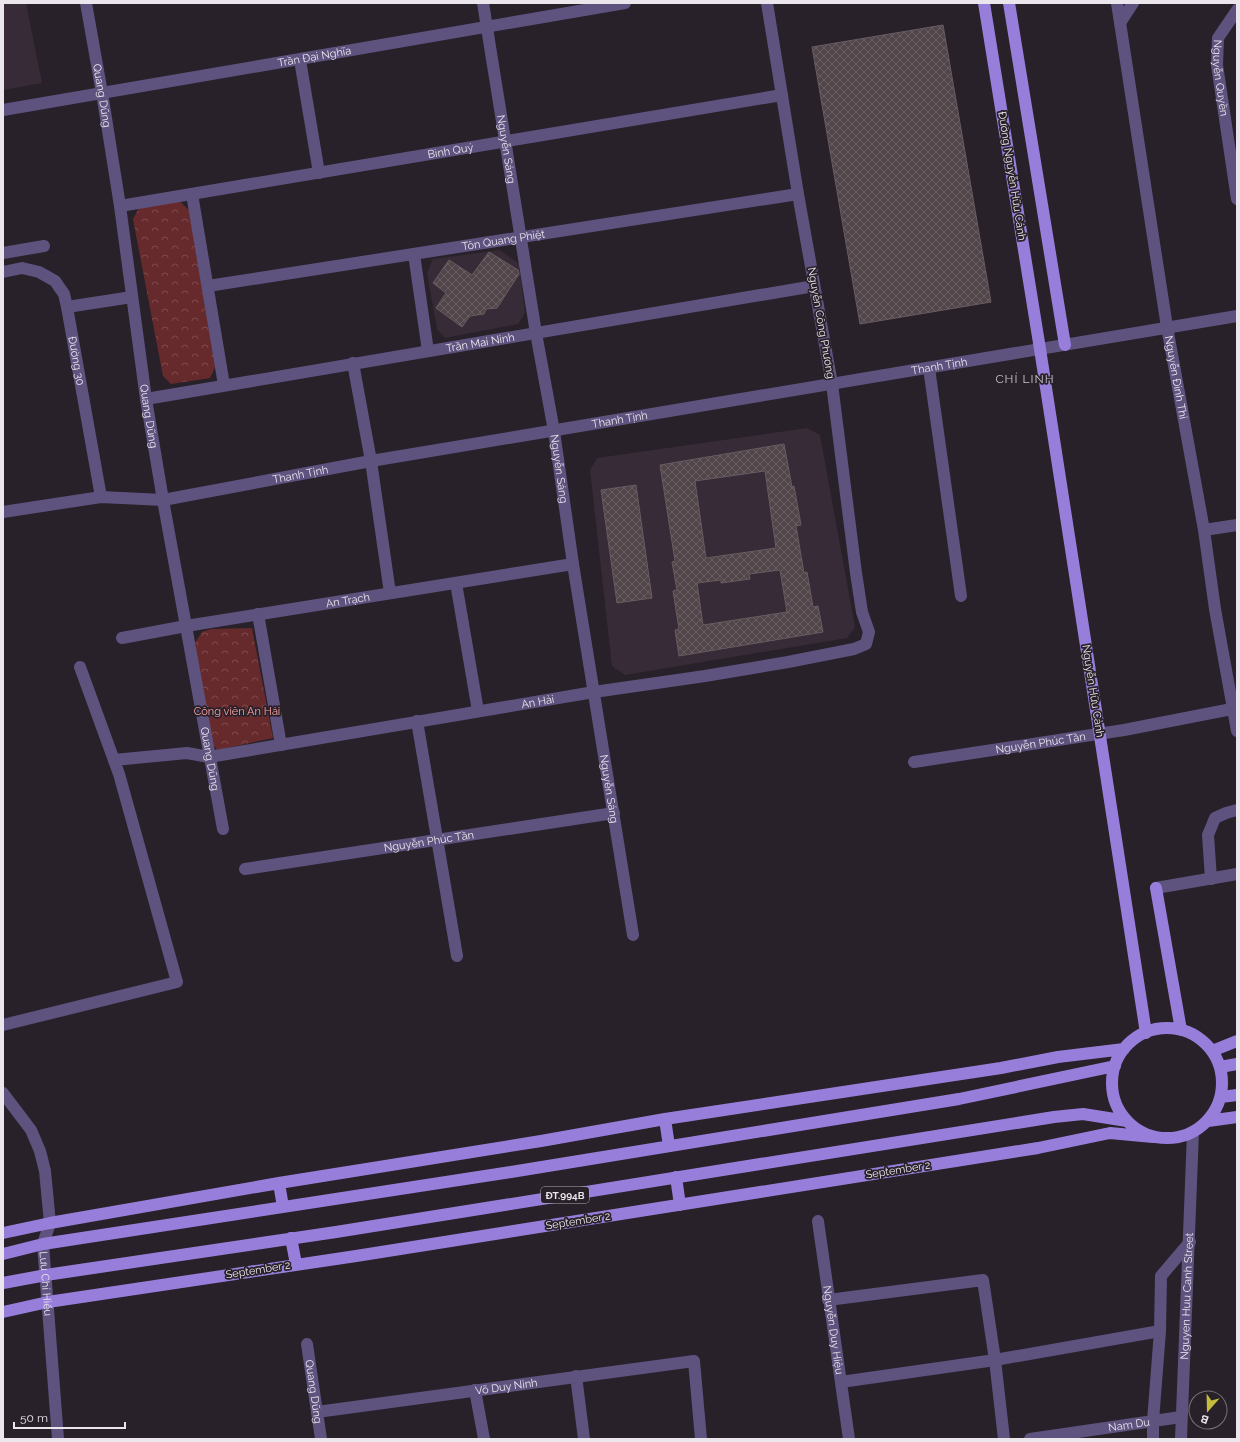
<svg xmlns="http://www.w3.org/2000/svg" width="1240" height="1442" viewBox="0 0 1240 1442" font-family="Raleway,sans-serif">
<defs>
<pattern id="park-crowns" width="20" height="18" patternUnits="userSpaceOnUse"><rect width="20" height="18" fill="#672a2c"/><path d="M2 6a3 3 0 1 1 6 0M12 15a3 3 0 1 1 6 0" fill="none" stroke="#7d494b"/></pattern>
<pattern id="building-cross-hatch" width="8" height="8" patternUnits="userSpaceOnUse"><rect width="8" height="8" fill="#51454a"/><path d="M0 0l8 8M0 8l8-8" fill="none" stroke="#6a6064"/></pattern>
</defs>
<rect width="100%" height="100%" fill="#282129"/>
<path fill="#362b37" d="M3 3H26L42 83 3 90Z
M500 250 519 264 525 313 518 324 445 338 437 329 427 273 433 259Z
M807 428 820 435 855 627 847 638 625 675 612 666 590 470 597 458Z"/>
<path fill="url(#park-crowns)" d="M179 201 189 210 215 367 210 378 171 384 163 376 133 219 139 208Z
M252 628 273 738 217 750 212 743 195 643 202 632 211 629Z"/>
<path fill="url(#building-cross-hatch)" stroke="#685c61" fill-rule="evenodd" d="M943 25 991 302 860 324 812 47Z
M489 252 518 270 519 274 497 308 486 309 484 314 470 316 462 327 436 308 446 293 433 283 449 260 472 275Z
M784 444 792 487 794 486 801 525 796 526 804 573 807 572 813 607 818 606 823 632 679 656 675 630 679 629 673 591 677 590 672 562 675 561 660 465ZM765 471 776 548 706 558 695 481ZM780 570 787 612 703 625 697 583 721 580V583L750 579 749 574Z
M636 485 652 598 617 603 601 490Z"/>
<g fill="none" stroke-linecap="round" stroke-linejoin="round">
<g stroke="#5e527f" stroke-width="12">
<path id="s1" d="M86 3 102 93 120 206 146 399 163 500 223 829"/>
<path id="s2" d="M483 3 536 333 554 431 573 564 633 935"/>
<path id="s3" d="M1117 3 1167 327 1204 530 1215 609 1237 731"/>
<path id="s4" d="M1237 10 1218 38 1217 65 1237 199"/>
<path d="M1120 23 1133 3"/>
<path d="M300 60 319 173"/>
<path id="s5" d="M3 110 625 3"/>
<path d="M192 194 224 385"/>
<path id="s6" d="M120 206 782 95"/>
<path d="M3 253 44 246"/>
<path d="M414 254 428 351"/>
<path id="s7" d="M3 272 22 268 39 272 55 281 64 294 67 307 101 497"/>
<path id="s8" d="M208 286 798 194"/>
<path d="M67 307 132 297"/>
<path d="M353 363 371 461 390 593"/>
<path d="M929 368 961 596"/>
<path id="s9" d="M146 399 814 286"/>
<path id="s10" d="M3 512 101 497 163 500 371 461 1237 316"/>
<path d="M1204 530 1237 525"/>
<path d="M456 583 478 711"/>
<path d="M258 614 281 745"/>
<path id="s11" d="M122 638 186 626 573 564"/>
<path d="M417 721 457 956"/>
<path id="s12" d="M114 760 187 753 209 757 594 692 705 676 788 662 854 649 866 644 869 632 862 612 856 573 832 384 798 194 767 3"/>
<path id="s13" d="M914 762 1124 730 1237 708"/>
<path id="s14" d="M245 869 614 813"/>
<path d="M1211 879 1208 835 1215 818 1226 813 1237 810"/>
<path d="M1156 888 1237 874"/>
<path d="M3 1025 177 982 119 774 80 667"/>
<path id="s15" d="M3 1093 31 1130 40 1151 45 1171 50 1223 43 1244 58 1439"/>
<path id="s16" d="M818 1221 849 1439"/>
<path d="M828 1300 983 1280 995 1360 1004 1439"/>
<path id="s17" d="M307 1344 321 1439"/>
<path d="M576 1376 584 1439"/>
<path d="M841 1382 995 1360 1160 1331"/>
<path d="M475 1390 484 1439"/>
<path id="s18" d="M317 1412 694 1361 701 1439"/>
<path id="s19" d="M1030 1439 1181 1417"/>
<path d="M1153 1439V1421L1160 1331 1161 1276 1190 1242"/>
<path id="s20" d="M1181 1439 1193 1132"/>
</g>
<path stroke="#987edb" stroke-width="12" d="M984 3 1040 349 1146 1033
M1009 3 1065 345
M1156 888 1181 1030
M1112 1083a55 55 0 1 1 110 0a55 55 0 1 1-110 0Z
M1212 1051 1237 1041
M1220 1067 1237 1064
M1221 1097 1237 1095
M665 1119 669 1146
M1208 1121 1237 1117
M676 1177 680 1205
M279 1183 283 1207
M3 1233 50 1223 279 1183 541 1141 665 1119 1001 1068 1058 1057 1124 1049
M291 1238 296 1264
M3 1254 43 1244 511 1172 959 1099 1115 1066
M3 1283 46 1275 336 1232 1054 1117 1083 1114 1127 1121
M3 1312 48 1302 356 1256 1038 1148 1110 1133 1153 1137"/>
</g>
<g text-anchor="middle" dominant-baseline="central" stroke-width="3.5" stroke-linejoin="round" paint-order="stroke">
<rect fill="#282129" stroke="#b0abb1" stroke-width="1" x="541" y="1187" width="48" height="16" rx="3"/>
<g font-size="10" font-weight="bold" fill="#ebe6eb">
<text x="565" y="1195">ĐT.994B</text>
</g>
<g font-size="11" fill="#ebe6eb" stroke="#282129">
<text stroke="none"><textPath href="#s5" startOffset="316">Trần Đại Nghĩa</textPath></text>
<text stroke="none"><textPath href="#s4" startOffset="74">Nguyễn Quyền</textPath></text>
<text stroke="none"><textPath href="#s1" startOffset="94">Quang Dũng</textPath></text>
<text stroke="none"><textPath href="#s2" startOffset="148">Nguyễn Sáng</textPath></text>
<text stroke="none"><textPath href="#s6" startOffset="335">Bình Quý</textPath></text>
<text transform="translate(1012 176) rotate(81)">Đường Nguyễn Hữu Cảnh</text>
<text stroke="none"><textPath href="#s8" startOffset="299">Tôn Quang Phiệt</textPath></text>
<text transform="translate(821 323) rotate(80)">Nguyễn Công Phương</text>
<text stroke="none"><textPath href="#s9" startOffset="339">Trần Mai Ninh</textPath></text>
<text stroke="none"><textPath href="#s7" startOffset="139">Đường 30</textPath></text>
<text stroke="none"><textPath href="#s10" startOffset="949">Thanh Tịnh</textPath></text>
<text stroke="none"><textPath href="#s3" startOffset="379">Nguyễn Đình Thi</textPath></text>
<text stroke="none"><textPath href="#s1" startOffset="418">Quang Dũng</textPath></text>
<text stroke="none"><textPath href="#s10" startOffset="625">Thanh Tịnh</textPath></text>
<text stroke="none"><textPath href="#s2" startOffset="472">Nguyễn Sáng</textPath></text>
<text stroke="none"><textPath href="#s10" startOffset="301">Thanh Tịnh</textPath></text>
<text stroke="none"><textPath href="#s11" startOffset="229">An Trạch</textPath></text>
<text transform="translate(1093 691) rotate(81)">Nguyễn Hữu Cảnh</text>
<text stroke="none"><textPath href="#s12" startOffset="429">An Hải</textPath></text>
<text stroke="none"><textPath href="#s13" startOffset="128">Nguyễn Phúc Tần</textPath></text>
<text stroke="none"><textPath href="#s1" startOffset="766">Quang Dũng</textPath></text>
<text stroke="none"><textPath href="#s2" startOffset="796">Nguyễn Sáng</textPath></text>
<text stroke="none"><textPath href="#s14" startOffset="186">Nguyễn Phúc Tần</textPath></text>
<text transform="translate(898 1170) rotate(-9)">September 2</text>
<text transform="translate(578 1221) rotate(-9)">September 2</text>
<text transform="translate(258 1270) rotate(-9)">September 2</text>
<text stroke="none"><textPath href="#s15" startOffset="204">Lưu Chí Hiếu</textPath></text>
<text stroke="none"><textPath href="#s20" startOffset="143">Nguyen Huu Canh Street</textPath></text>
<text stroke="none"><textPath href="#s16" startOffset="110">Nguyễn Duy Hiệu</textPath></text>
<text stroke="none"><textPath href="#s18" startOffset="191">Võ Duy Ninh</textPath></text>
<text stroke="none"><textPath href="#s17" startOffset="48">Quang Dũng</textPath></text>
<text stroke="none"><textPath href="#s19" startOffset="100">Nam Du</textPath></text>
</g>
<g font-size="11" fill="#fda4a3" stroke="#282129">
<text x="237" y="711">Công viên An Hải</text>
</g>
<g font-size="12" letter-spacing="1" fill="#c9c0ca" stroke="#282129">
<text x="1025" y="379">CHÍ LINH</text>
</g>
</g>
<rect width="1240" height="1442" fill="none" stroke="#ebe6eb" stroke-width="8"/>
<g transform="translate(1208 1410) rotate(200)"><circle r="19" fill="#282129" stroke="#767077"/>
<path d="M0-3L7 15L0 10L-7 15Z" fill="#c5bc3d"/>
<text y="-6" font-size="11" font-weight="bold" text-anchor="middle" fill="#ebe6eb">B</text>
</g>
<path d="M14 1422v6h111v-6" fill="none" stroke="#ebe6eb" stroke-width="2"/>
<text x="20" y="1422" font-size="12" fill="#ebe6eb" stroke="#282129" stroke-width="3" paint-order="stroke">50 m</text>
</svg>
